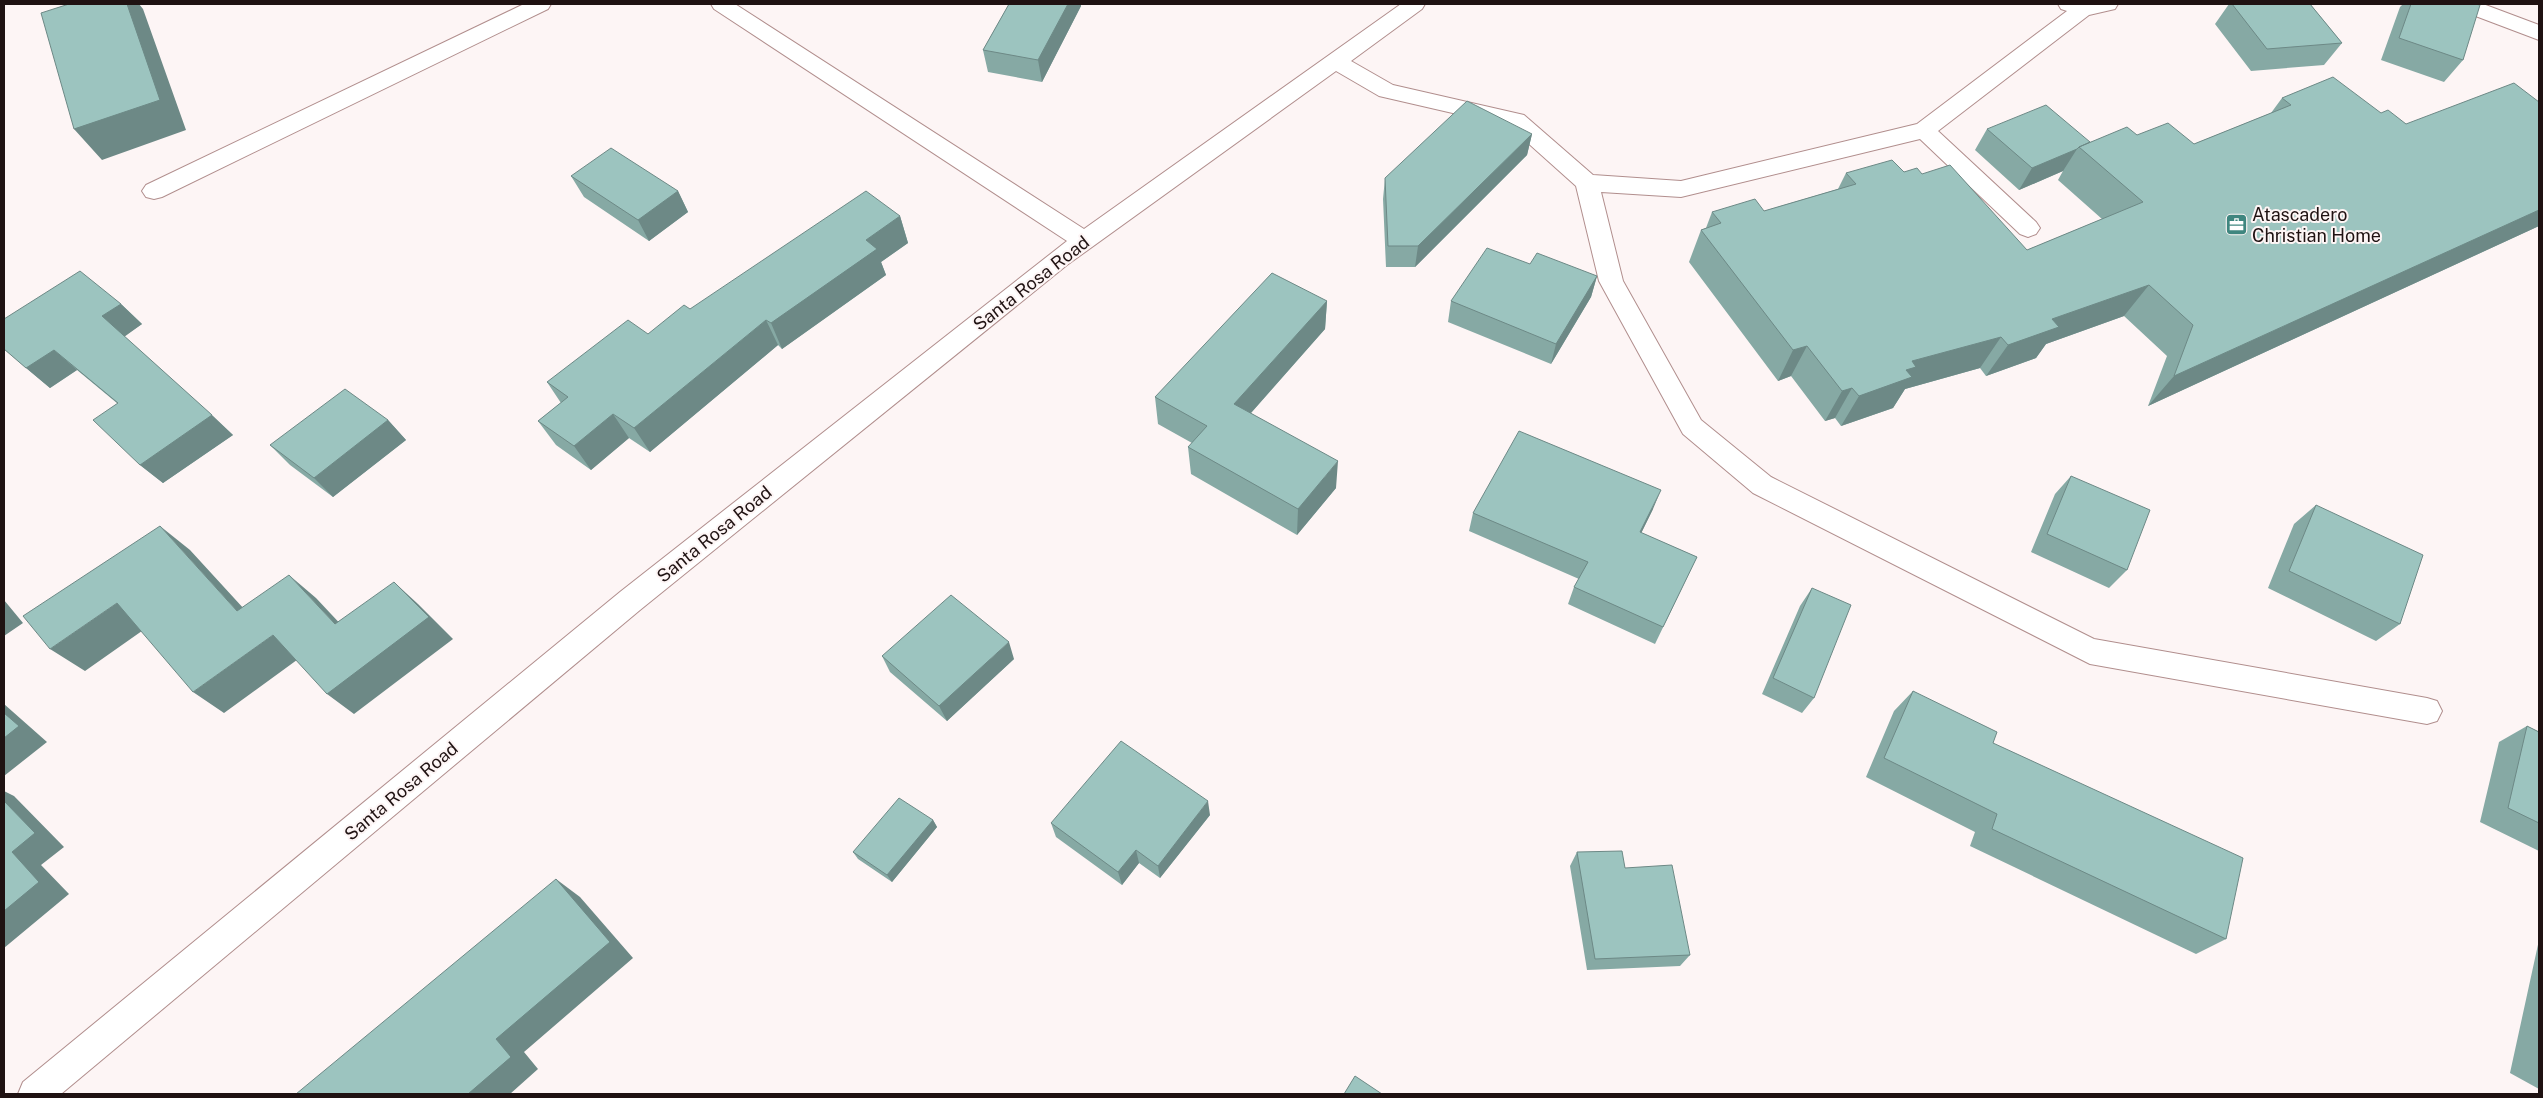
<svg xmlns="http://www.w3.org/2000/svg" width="2543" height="1098" viewBox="0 0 2543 1098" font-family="'Public Sans',sans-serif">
<rect width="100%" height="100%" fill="#fdf5f5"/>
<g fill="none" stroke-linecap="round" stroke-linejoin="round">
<defs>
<path id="minor" d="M524 4H551L548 9 162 197 154 199 146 197 142 191 146 185Z
M711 4H735L1084 229 1401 4H1425L1422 9 1351 61 1393 85 1524 115 1593 175 1681 181 1917 124 2067 11 2061 9 2058 4H2118L2115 9 2089 15 1938 131 2036 222 2040 228 2036 234 2028 237 2020 234 1920 139 1681 197 1601 192 1623 281 1701 420 1771 477 2094 639 2427 698 2437 701 2442 711 2437 721 2427 724 2090 664 1753 493 1683 434 1599 281 1576 186 1509 126 1379 96 1336 71 1067 265 640 610 61 1094H18L23 1082 620 592 1067 241 714 9Z
M2454 4H2483L2539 25V40L2457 9Z"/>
</defs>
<use href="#minor" stroke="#b18e8d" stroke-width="2"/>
<use href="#minor" fill="#fff" fill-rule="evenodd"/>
</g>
<path fill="#86a9a4" d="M1009 4H1081V6L1042 82 988 72 983 50Z
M2229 4H2310L2342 43 2324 65 2251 71 2215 24Z
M2403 4H2475L2463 60 2444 82 2381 60 2400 7Z
M2282 98 2381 113 2406 124 2539 102V226L2148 406 2167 356 2124 316 2046 344 2036 358 1986 376 1980 368 1905 389 1893 408 1841 426 1835 418 1825 421 1791 376 1778 381 1689 262 1701 230 1706 228 1712 212 1764 211 1838 189 1846 173 1904 172 1922 174 2027 250 2102 219 2058 180 2063 171 2019 190 1975 150 1987 129 2090 142 2137 135 2194 144 2271 113Z
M1532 134 1527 155 1415 267H1386L1383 199 1385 178Z
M571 176 678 191 688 212 649 241 584 197Z
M900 216 908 243 881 262 886 275 782 349 778 345 650 452 629 438 591 470 556 445 538 421 561 403 547 382 648 334 690 309Z
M1530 264 1597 276 1591 297 1551 364 1448 322 1451 301Z
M1327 301 1325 329 1251 413 1336 488 1297 535 1191 474 1188 447 1192 443 1158 424 1155 397Z
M121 304 142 324 124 336 233 435 163 483 140 465 118 404 77 370 50 388 4 349Z
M388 420 406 440 333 497 290 465 270 445Z
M2071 476 2127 570 2109 588 2031 552 2055 494Z
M2316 505 2400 624 2376 641 2268 588 2294 524Z
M1653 509 1641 533 1697 557 1655 644 1568 604 1574 587 1579 579 1469 531 1473 513Z
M1812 588 1814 698 1802 713 1762 694 1800 606Z
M882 656 1014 659 947 721 890 672Z
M1913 691 1993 743 2226 939 2196 954 1970 846 1975 832 1866 777 1894 711Z
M2527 726 2539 732V851L2480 822 2499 742Z
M1210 815 1160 878 1139 863 1122 885 1056 837 1051 823Z
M933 820 937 827 892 882 858 859 853 852Z
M1577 852 1625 868 1690 955 1680 966 1587 970 1570 866Z
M2539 940V1089L2510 1073Z"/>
<path fill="#6d8986" d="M127 4H139L143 9 186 130 102 160 74 129Z
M1068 4H1081V6L1042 82 1038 60Z
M1532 134 1527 155 1415 267 1418 246Z
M2077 149 2063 171 2019 190 2032 168Z
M678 191 688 212 649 241 638 220Z
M2539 210V226L2148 406 2174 376Z
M900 216 908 243 881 262 886 275 782 349 771 323 866 240Z
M1597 276 1591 297 1551 364 1556 344Z
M2149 285 2124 316 2046 344 2036 358 1986 376 2008 345 2052 319Z
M1327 301 1325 329 1235 431 1234 404Z
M121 304 142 324 124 337 102 316Z
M766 320 778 345 650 452 634 428Z
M2001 337 1980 368 1905 389 1893 408 1841 426 1859 396 1912 361Z
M1807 346 1791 376 1778 381 1793 350Z
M54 350 77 370 50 388 26 368Z
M1852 388 1835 418 1825 421 1842 391Z
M613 414 629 438 591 470 574 446Z
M212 415 233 435 163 483 140 465Z
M388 420 406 440 333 497 314 478Z
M1338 461 1336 488 1297 535 1298 509Z
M1661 490 1653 509 1633 550 1640 532Z
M160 526 190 550 266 633 237 611Z
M289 575 316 598 361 646 335 624Z
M394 582 418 604 453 639 354 714 327 694Z
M4 600 23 623 4 636Z
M117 603 149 626 85 671 50 649Z
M273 635 301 657 224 713 193 692Z
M1009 642 1014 659 947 721 939 706Z
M4 704 47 742 4 776Z
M4 791 14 796 64 847 41 865 69 894 4 948V911L12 852 4 801Z
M1208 801 1210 815 1160 878 1158 866Z
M933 820 937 827 892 882 887 875Z
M1136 850 1139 863 1122 885 1118 872Z
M556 879 580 897 633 958 524 1052 538 1069 510 1094H468L496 1039Z"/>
<path fill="#9cc4bf" stroke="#6d8986" d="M69 4H127L160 100 74 129 41 13Z
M1009 4H1068L1038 60 983 50Z
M2232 4H2310L2342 43 2267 49Z
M2411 4H2475L2480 5 2463 60 2399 38Z
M2333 77 2381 113 2388 110 2406 124 2514 83 2539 102V210L2174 376 2193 325 2149 285 2052 319 2059 327 2008 345 2001 337 1912 361 1916 367 1906 370 1912 377 1859 396 1852 388 1842 391 1807 346 1793 350 1701 230 1721 223 1712 212 1755 199 1764 211 1856 184 1846 173 1892 160 1904 172 1917 168 1922 174 1950 165 2027 250 2143 202 2079 147 2127 127 2137 135 2168 123 2194 144 2291 105 2282 98Z
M1467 101 1532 134 1418 246H1388L1385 178Z
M2046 105 2090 142 2079 147 2077 149 2032 168 1987 129Z
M611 148 678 191 638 220 571 176Z
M866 191 900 216 866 240 877 249 771 323 766 320 634 428 613 414 574 446 538 421 568 397 547 382 628 320 648 334 684 305 690 309Z
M1487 248 1530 264 1537 253 1597 276 1556 344 1451 301Z
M80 271 121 304 102 316 212 415 140 465 93 420 118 403 54 350 26 368 4 349V319Z
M1272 273 1327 301 1234 404 1338 461 1298 509 1188 447 1207 426 1155 397Z
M345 389 388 420 314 478 270 445Z
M1519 431 1661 490 1640 532 1697 557 1663 627 1574 587 1588 562 1473 513Z
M2071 476 2150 510 2127 570 2047 534Z
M2316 505 2423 555 2400 624 2289 571Z
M160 526 237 611 289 575 335 624 394 582 429 617 327 694 273 635 193 692 117 603 50 649 23 616Z
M1812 588 1851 605 1814 698 1773 678Z
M951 595 1009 642 939 706 882 656Z
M1913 691 1997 732 1993 743 2243 858 2226 939 1992 829 1997 814 1884 758Z
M4 713 19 726 4 738Z
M2527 726 2539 732V823L2508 808Z
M1121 741 1208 801 1158 866 1136 850 1118 872 1051 823Z
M899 798 933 820 887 875 853 852Z
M4 801 35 833 12 852 39 882 4 911Z
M1622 851 1625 868 1672 865 1690 955 1595 959 1577 852Z
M556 879 610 942 496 1039 511 1057 468 1094H296Z
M1355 1076 1382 1094H1344Z"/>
<defs>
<symbol id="office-square" viewBox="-11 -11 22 22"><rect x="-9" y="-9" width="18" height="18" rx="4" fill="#3f867f" stroke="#fdf5f5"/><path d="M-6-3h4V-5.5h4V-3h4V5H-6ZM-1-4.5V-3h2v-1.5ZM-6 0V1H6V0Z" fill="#fff"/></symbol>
</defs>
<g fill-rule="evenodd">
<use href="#office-square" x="2224" y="212" width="25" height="25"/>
</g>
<g text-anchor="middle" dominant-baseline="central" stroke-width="4" stroke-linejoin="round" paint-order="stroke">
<g font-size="18" fill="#1f1212" stroke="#fdf5f5" text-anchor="start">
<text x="2252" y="214">Atascadero<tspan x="2252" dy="21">Christian Home</tspan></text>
</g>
<g font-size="18" fill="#1f1212" stroke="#fdf5f5">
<text transform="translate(1031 283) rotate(-38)">Santa Rosa Road</text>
<text transform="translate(714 534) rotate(-39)">Santa Rosa Road</text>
<text transform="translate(401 791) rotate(-40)">Santa Rosa Road</text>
</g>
</g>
<rect width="2543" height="1098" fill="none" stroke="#1f1212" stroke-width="10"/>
</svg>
